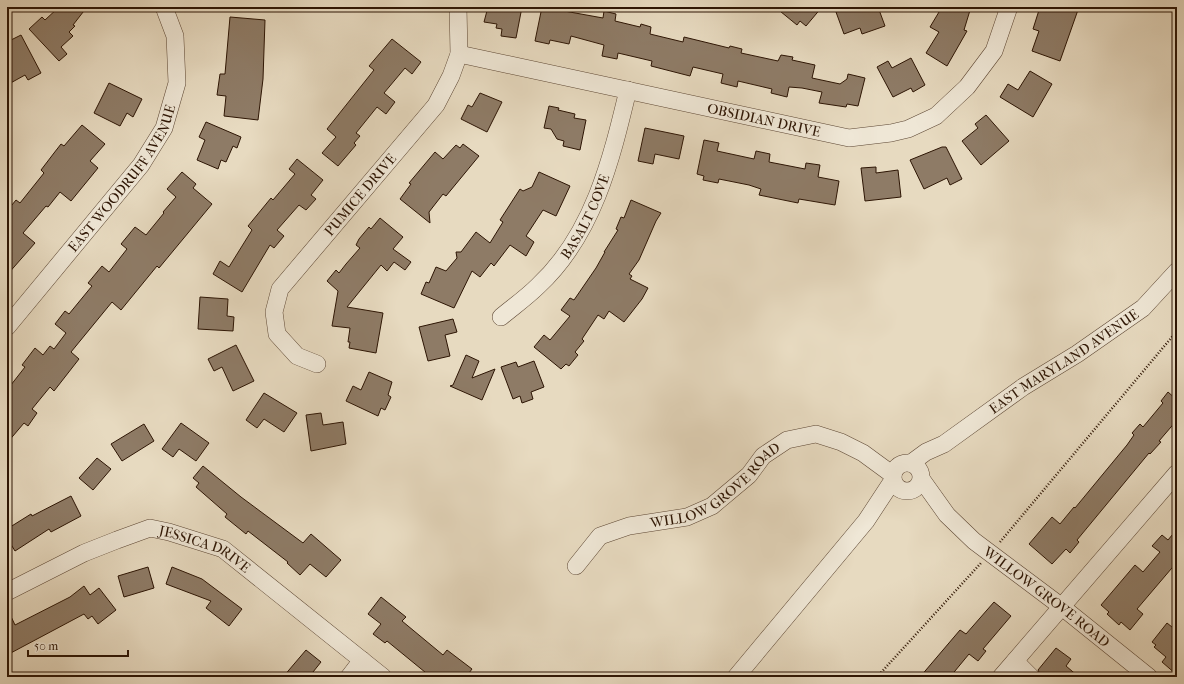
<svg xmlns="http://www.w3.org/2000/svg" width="1184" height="684" viewBox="0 0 1184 684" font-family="'IM FELL French Canon',serif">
<rect width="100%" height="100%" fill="#e7dac0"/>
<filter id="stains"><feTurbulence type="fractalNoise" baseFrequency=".005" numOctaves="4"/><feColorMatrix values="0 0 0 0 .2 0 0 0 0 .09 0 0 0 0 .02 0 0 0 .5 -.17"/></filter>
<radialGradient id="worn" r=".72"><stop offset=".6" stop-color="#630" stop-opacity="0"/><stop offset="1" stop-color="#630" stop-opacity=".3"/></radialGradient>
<path fill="#8e7b66" stroke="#2d1504" d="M59 7H87L73 25 75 26 69 32 73 36 61 47 67 54 59 61 29 29 42 17 45 20Z
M488 7H522L516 38 501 36 502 29 496 28 497 24 484 22Z
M542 7 603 18 604 11 616 14 615 21 640 27 641 24 651 27 650 34 683 42 684 37 729 48 730 46 742 49 741 53 778 61 781 55 793 57 792 60 815 65 812 78 840 84 847 79 848 74 865 78 858 106 847 104 846 107 819 103 822 92 802 88 789 87 787 97 771 93 772 89 738 81 737 87 721 83 723 74 693 67 690 76 651 66 652 61 618 53 617 59 602 56 604 45 571 36 569 44 550 40 549 44 535 41Z
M775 7H822L806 26 800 21 797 25Z
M848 7H878L885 26 862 34 860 28 844 34 836 12Z
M942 7H971L964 30 967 31 947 66 926 53 939 32 930 27Z
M1040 7H1079L1060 61 1032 51 1039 31 1033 29Z
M230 17 265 20 263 79 258 120 224 116 226 96 217 95 220 74H225Z
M21 35 41 73 28 80 25 75 7 85V42Z
M392 39 421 62 412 74 405 68 384 93 395 102 386 114 377 107 356 133 360 136 354 143 356 145 338 166 322 153 336 137 327 129 374 70 369 66Z
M911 58 925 85 913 92 911 88 893 97 877 67 888 61 892 68Z
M1030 71 1052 84 1033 117 1000 97 1008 84 1018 90Z
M109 83 142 99 133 117 127 113 120 126 94 113Z
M480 93 502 102 487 132 461 119 468 105 472 107Z
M549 106 559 108 558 110 575 114 574 118 586 120 580 150 563 146 564 141 557 139 551 129 544 128Z
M986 115 1009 141 981 165 962 141 978 128 975 124Z
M206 122 241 137 237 148 233 146 226 162 221 160 218 169 197 160 205 140 199 137Z
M82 125 105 144 90 161 98 168 71 201 60 192 48 207 46 206 23 233 35 243 7 275V211L16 200 20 203 44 173 41 170 54 153 61 144 64 146Z
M645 128 684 136 679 159 655 154 653 164 638 161Z
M704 140 719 143 717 151 754 159 756 151 770 154 769 162 805 169 806 163 820 165 818 177 839 181 835 205 799 199 798 203 759 195 761 189 749 185 719 179 718 183 703 180 704 176 697 174Z
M463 144 479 156 446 196 443 194 429 212 430 223 400 199 411 184 409 183 435 152 443 159 456 145 460 148Z
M942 147H946L962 179 950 185 947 178 924 189 910 160Z
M297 159 323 180 311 195 316 199 306 210 299 205 277 230 284 236 274 248 270 245 242 292 213 274 220 261 229 267 252 230 248 226 271 198 273 200 295 174 289 169Z
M876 167V173L898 170 901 197 865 201 861 168Z
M182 172 196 184 193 188 212 204 159 268 157 266 121 310 112 302 71 352 79 359 54 391 50 387 32 409 37 413 28 426 24 423 7 443V390L25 367 22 365 35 348 43 355 50 346 54 349 66 333 55 324 65 311 69 314 92 286 88 283 102 266 109 272 127 249 121 244 135 227 146 235 164 213 163 212 176 197 167 189Z
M539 172 570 186 556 216 543 210 526 236 534 242 526 256 510 245 494 266 491 263 480 277 472 271 454 308 421 294 426 282 429 283 436 267 446 271 457 258 456 252H461L476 232 490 243 503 222 500 220 520 189 523 191 532 187Z
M631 200 661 213 656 221 639 260 629 274 632 276 630 279 648 288 642 299 624 322 609 311 604 319 598 315 582 339 584 341 575 352 578 355 569 366 566 364 561 369 534 347 544 335 550 340 570 316 561 310 570 298 574 300 596 268 605 252H604L618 230 616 229 621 217 624 218Z
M380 218 403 237 393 249 411 262 405 270 394 262 387 271 381 265 347 307 383 313 376 353 349 348 350 342H348L350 328 332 326 338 291 327 281 336 270 339 273 346 264 360 248 356 245 359 239 369 227 371 229Z
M200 297 228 299 227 316 234 317 233 331 198 329Z
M453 319 457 332 445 335 450 356 428 361 419 327Z
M236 345 254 381 233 391 222 367 214 371 208 359Z
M466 355 479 361 472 378 495 369 482 400 450 386 453 385Z
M534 361 544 387 531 392 533 399 522 403 520 396 513 399 501 367 516 362 518 367Z
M369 372 392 382 388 395 391 397 385 410 381 408 378 416 346 401 353 386 361 390Z
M1168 392 1177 400V420L1159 441 1161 442 1150 454 1149 453 1077 540 1079 542 1070 553 1066 549 1052 564 1029 544 1052 517 1060 524 1074 507 1075 508 1127 445 1134 435 1132 433 1140 424 1143 427 1163 403 1161 401Z
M264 393 297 413 284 432 264 419 257 428 246 420Z
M321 413 323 425 343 422 346 444 311 451 306 415Z
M181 423 209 443 196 461 179 449 173 457 162 449Z
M144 424 154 441 122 461 111 444Z
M97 458 111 469 93 490 79 478Z
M203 466 241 497 303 543 311 534 341 560 326 577 310 564 300 575 287 563 288 562 248 531 246 534 225 517 227 514 196 487 199 483 193 478Z
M71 496 81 516 51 532 49 529 15 551 7 538V529L31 514 32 516Z
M1177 529V562L1137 609 1143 614 1130 630 1121 622 1119 625 1107 614 1109 612 1101 605 1135 565 1143 572 1160 552 1152 546 1162 535 1168 540Z
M148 567 154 588 124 597 118 576Z
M172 567 202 579 242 609 229 626 206 608 211 601 166 584Z
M84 586 90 595 99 588 116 610 98 624 92 616 88 619 84 614 7 655V608L15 625 70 597Z
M381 597 406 617 402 621 443 655 447 650 472 669 466 677H431L387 641 385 643 373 634 381 624 368 614Z
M994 602 1011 616 983 649 986 651 978 661 969 654 950 677H920L960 630 966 634Z
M1167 623 1177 631V675L1162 662 1166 657 1154 647 1156 645 1152 642Z
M1056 648 1071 659 1066 666 1079 677 1041 676 1038 670Z
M306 650 321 662 309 677H283Z"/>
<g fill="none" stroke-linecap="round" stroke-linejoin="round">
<defs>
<g id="minor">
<path id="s1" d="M459 54 849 138 891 133 908 129 936 116 967 87 994 51 1009 7"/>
<path id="s2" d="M501 317C513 307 527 297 538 286 593 235 611 161 628 90"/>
<path id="s3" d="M7 327 141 165 164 128 177 83 175 36 164 7"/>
<path id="s4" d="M317 364 297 356 277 334 274 312 280 289 436 105 451 76 459 54 458 7"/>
<circle cx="907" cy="477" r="14"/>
<path id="s5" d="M911 463 926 452 944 444 1023 387 1077 354 1143 308 1177 271"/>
<path id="s6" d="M922 480 947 515 974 541 1062 607 1149 677"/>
<path id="s7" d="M576 566 600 536 629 526 687 517 712 506 749 475 763 456 787 440 816 434 841 442 863 453 893 475"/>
<path id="s8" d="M7 592 84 553 117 540 150 528 169 532 223 549 383 677"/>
<path d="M1015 661 1031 677"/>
<path d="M349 677 362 660"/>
<path d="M736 677 866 521 893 480"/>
<path d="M1001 677 1177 473"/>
</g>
</defs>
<use href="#minor" stroke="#5c4633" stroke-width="18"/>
<path stroke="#2d1504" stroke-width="2.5" stroke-dasharray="1 2" stroke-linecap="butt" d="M1000 542 1177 331
M877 677 981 563"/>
<use href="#minor" stroke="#efe7d6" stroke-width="17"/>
</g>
<g text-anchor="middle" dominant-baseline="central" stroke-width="3" stroke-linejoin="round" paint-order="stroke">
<g font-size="14" fill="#2d1504" stroke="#efe7d6">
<text stroke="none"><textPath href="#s1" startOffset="312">OBSIDIAN DRIVE</textPath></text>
<text stroke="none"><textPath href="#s3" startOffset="189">EAST WOODRUFF AVENUE</textPath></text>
<text stroke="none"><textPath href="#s4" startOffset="221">PUMICE DRIVE</textPath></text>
<text stroke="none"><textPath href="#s2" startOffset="133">BASALT COVE</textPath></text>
<text stroke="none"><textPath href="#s5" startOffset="184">EAST MARYLAND AVENUE</textPath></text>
<text stroke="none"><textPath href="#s7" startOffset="168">WILLOW GROVE ROAD</textPath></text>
<text stroke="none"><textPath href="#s8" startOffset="216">JESSICA DRIVE</textPath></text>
<text stroke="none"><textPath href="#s6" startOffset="172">WILLOW GROVE ROAD</textPath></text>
</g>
</g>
<rect width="1184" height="684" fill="none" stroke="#e7dac0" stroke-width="24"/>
<rect x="8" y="8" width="1168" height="668" fill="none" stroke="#2d1504" stroke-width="2"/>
<rect x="12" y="12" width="1160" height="660" fill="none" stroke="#2d1504"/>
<path d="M28 650v6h100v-6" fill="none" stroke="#2d1504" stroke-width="2"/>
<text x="34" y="650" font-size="12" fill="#2d1504" stroke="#efe7d6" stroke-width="3" paint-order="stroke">50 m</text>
<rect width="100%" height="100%" filter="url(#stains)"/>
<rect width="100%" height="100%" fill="url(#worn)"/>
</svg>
